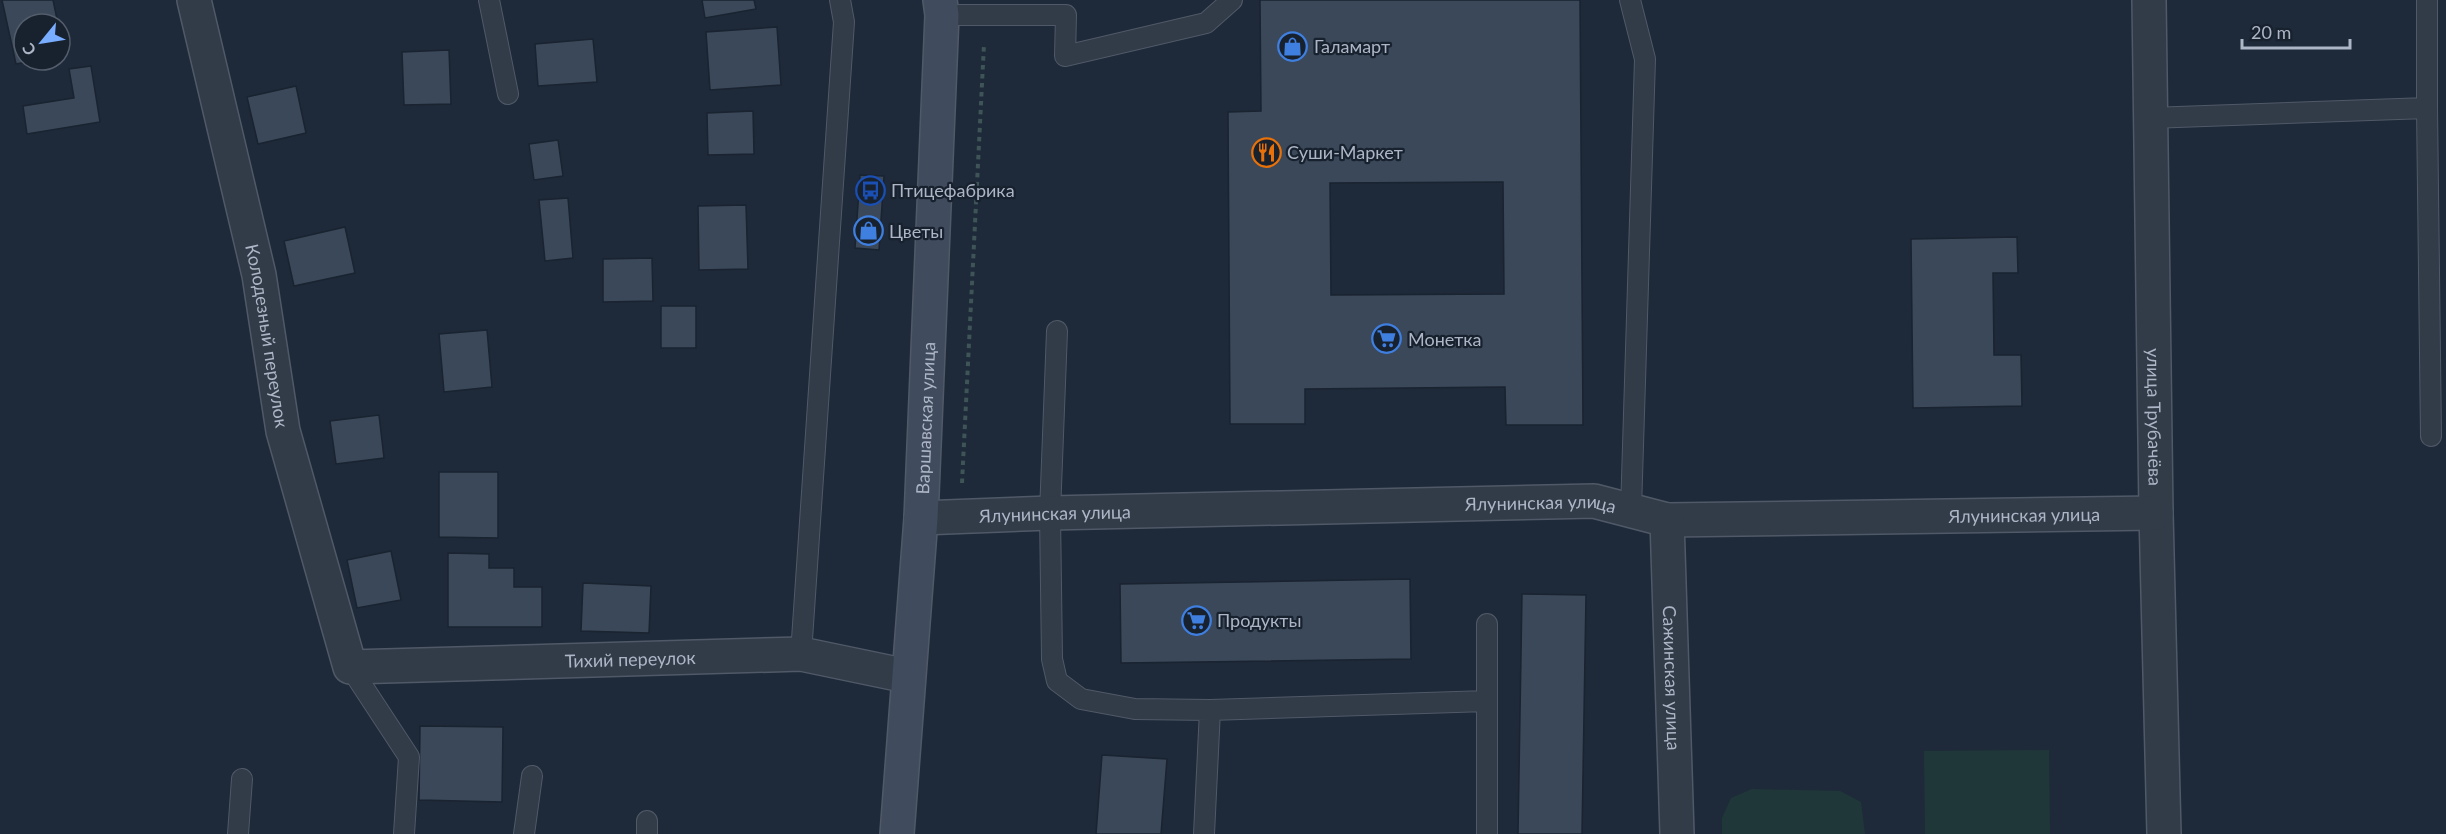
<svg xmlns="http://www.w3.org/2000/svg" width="2446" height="834" viewBox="0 0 2446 834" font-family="Lato,sans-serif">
<rect width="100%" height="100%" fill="#1e2a39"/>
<path fill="#20373a" d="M2049 750 2050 834H1925L1924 751Z
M1752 789 1840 791 1861 802 1865 834H1722V818L1731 798Z"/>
<path fill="#3a4859" stroke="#1a2330" stroke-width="1.5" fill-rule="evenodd" d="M2 0H53L58 24H24V60H38L16 64Z
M702 0H754L756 9 705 18Z
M1260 0H1580L1583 425H1506L1505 387 1305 389V424H1230L1228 112 1261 111ZM1503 182 1504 294 1331 295 1330 183Z
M777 27 781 85 710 90 706 32Z
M593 39 597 82 538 86 535 44Z
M449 50 451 104 404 105 402 52Z
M91 66 100 122 27 134 23 106 74 98 69 69Z
M296 86 306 133 258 144 247 97Z
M753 111 754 154 708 155 707 113Z
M558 140 563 176 534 180 529 144Z
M860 175 884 176 879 250 855 248Z
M568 198 573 258 545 261 539 200Z
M746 205 748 269 699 270 698 206Z
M345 227 355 273 294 286 284 241Z
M2017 237 2018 273H1993L1994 355H2021L2022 406 1913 408 1911 239Z
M652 258 653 301 603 302V259Z
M661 306H696V348H661Z
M487 330 492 387 444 392 439 334Z
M379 415 384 458 336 464 330 421Z
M439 472H498V538L439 537Z
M391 551 401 600 357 608 347 560Z
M448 553 489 554V568H514V587H542V627H448Z
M1410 579 1411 659 1121 663 1120 584Z
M583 583 651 586 649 633 581 631Z
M1522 594 1586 595 1582 834H1518Z
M420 726 503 727 502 802 419 800Z
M1102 755 1167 759 1161 834H1096Z"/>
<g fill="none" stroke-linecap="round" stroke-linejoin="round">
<defs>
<path id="service" d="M489 0 508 94
M1630 0 1645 59 1631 510
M942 15H1066L1065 56 1206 23 1232 0
M2427 108V0
M2150 118 2427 108 2431 436
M1057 331 1050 513 1052 659 1057 681 1081 699 1135 709 1210 710 1487 701
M801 654 844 22 840 0
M350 667 409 757 404 834
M238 834 242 779
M524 834 532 776
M647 834V821
M1204 834 1210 710
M1487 834V624"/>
<g id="minor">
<path id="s1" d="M194 0 259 275 283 431 350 667 801 654 907 676"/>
<path id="s2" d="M2149 0 2156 513 2164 834"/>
<path id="s3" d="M921 518 1050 513 1594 501 1667 520 2156 513"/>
<path id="s4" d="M1667 520 1677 834"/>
</g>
<g id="secondary">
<path id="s5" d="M897 834 921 518 942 15 940 0"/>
</g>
</defs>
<use href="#service" stroke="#505967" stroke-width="22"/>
<use href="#minor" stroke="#505967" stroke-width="36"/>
<use href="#secondary" stroke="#505967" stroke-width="36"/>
<path stroke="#3e5457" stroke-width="4" stroke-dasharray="4.5 4.5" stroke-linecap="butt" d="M962 483 984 44"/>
<use href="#service" stroke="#323c49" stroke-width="20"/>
<use href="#minor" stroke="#323c49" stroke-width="33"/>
<use href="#secondary" stroke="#404b5d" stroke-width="33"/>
</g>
<defs>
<symbol id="shop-ring" viewBox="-11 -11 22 22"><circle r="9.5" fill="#18212e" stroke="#3f7fe0" stroke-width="1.5"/><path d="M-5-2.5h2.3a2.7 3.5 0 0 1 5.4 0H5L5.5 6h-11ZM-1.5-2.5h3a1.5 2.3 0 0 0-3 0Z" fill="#3f7fe0"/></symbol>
<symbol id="restaurant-ring" viewBox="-11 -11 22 22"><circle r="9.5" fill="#18212e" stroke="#e8710a" stroke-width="1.5"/><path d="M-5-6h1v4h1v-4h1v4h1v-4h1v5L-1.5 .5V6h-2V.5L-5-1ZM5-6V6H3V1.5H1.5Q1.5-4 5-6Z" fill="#e8710a"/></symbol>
<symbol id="bus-ring" viewBox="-11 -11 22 22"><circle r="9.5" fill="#18212e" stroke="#1a4fb4" stroke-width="1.5"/><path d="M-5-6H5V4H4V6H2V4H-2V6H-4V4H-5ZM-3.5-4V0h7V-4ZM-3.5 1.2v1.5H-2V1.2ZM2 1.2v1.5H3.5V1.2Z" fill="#1a4fb4"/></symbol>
<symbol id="supermarket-ring" viewBox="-11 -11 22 22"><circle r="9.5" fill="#18212e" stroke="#3f7fe0" stroke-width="1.5"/><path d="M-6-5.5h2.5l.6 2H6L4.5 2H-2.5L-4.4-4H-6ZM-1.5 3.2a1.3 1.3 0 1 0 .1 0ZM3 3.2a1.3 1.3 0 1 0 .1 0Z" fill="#3f7fe0"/></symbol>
</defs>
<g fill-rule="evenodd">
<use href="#shop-ring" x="1276" y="30" width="33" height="33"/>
<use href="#restaurant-ring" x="1250" y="136" width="33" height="33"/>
<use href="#bus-ring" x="854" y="174" width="33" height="33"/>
<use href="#shop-ring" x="852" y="214" width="33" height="33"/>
<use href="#supermarket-ring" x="1370" y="322" width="33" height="33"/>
<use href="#supermarket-ring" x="1180" y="604" width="33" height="33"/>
</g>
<g text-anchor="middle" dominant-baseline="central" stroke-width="4.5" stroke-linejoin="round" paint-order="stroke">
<g font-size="18" fill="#acb6c6" stroke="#18212e" text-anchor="start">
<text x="1314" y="46">Галамарт</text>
<text x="1287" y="152">Суши-Маркет</text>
<text x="891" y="190">Птицефабрика</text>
<text x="889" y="231">Цветы</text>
<text x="1408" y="339">Монетка</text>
<text x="1217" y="620">Продукты</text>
</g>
<g font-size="18" fill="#acb6c6" stroke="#18212e">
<text stroke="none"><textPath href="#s1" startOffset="344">Колодезный переулок</textPath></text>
<text stroke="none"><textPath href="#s5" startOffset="417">Варшавская улица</textPath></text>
<text stroke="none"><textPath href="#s2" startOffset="417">улица Трубачёва</textPath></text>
<text stroke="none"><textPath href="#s3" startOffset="620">Ялунинская улица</textPath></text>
<text stroke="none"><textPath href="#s3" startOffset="134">Ялунинская улица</textPath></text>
<text stroke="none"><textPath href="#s3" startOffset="1106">Ялунинская улица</textPath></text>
<text stroke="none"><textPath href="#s1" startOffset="966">Тихий переулок</textPath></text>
<text stroke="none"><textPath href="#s4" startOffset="158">Сажинская улица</textPath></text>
</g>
</g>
<g transform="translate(42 42) rotate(240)"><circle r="28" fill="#18212e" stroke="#535d6b" stroke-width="1.5"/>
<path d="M0-4.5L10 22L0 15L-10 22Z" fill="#78adff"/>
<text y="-9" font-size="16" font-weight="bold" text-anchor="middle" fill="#acb6c6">С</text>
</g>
<path d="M2242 39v9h108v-9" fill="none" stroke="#acb6c6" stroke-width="3"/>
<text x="2251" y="39" font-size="18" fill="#acb6c6" stroke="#18212e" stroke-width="4.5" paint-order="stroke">20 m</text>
</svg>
